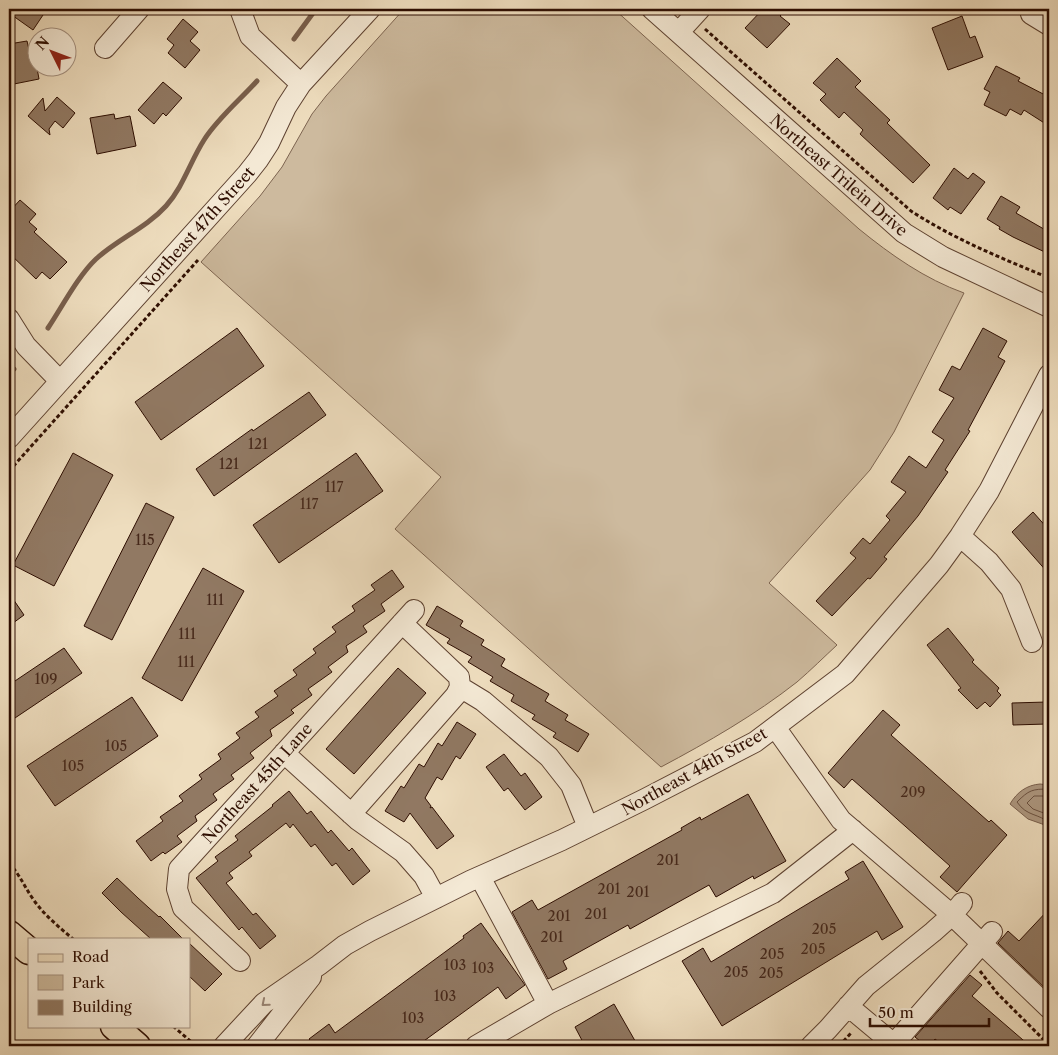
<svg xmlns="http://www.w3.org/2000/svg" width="1058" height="1055" viewBox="0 0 1058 1055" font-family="'Libre Caslon Text',serif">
<rect width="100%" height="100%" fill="#eeddbe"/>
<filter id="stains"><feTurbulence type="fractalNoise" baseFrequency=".004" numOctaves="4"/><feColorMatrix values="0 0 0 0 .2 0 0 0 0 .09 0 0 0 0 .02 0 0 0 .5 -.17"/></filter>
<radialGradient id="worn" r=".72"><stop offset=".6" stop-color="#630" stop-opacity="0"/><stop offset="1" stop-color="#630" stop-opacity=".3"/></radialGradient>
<path fill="#cdba9e" stroke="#7d6450" d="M404 9H614L859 229C891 255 925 279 964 293L894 432 870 470 769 583 837 645C824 657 811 670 797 682 755 715 708 742 661 767L395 529 441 477 201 262 260 196 282 167 312 114 326 96Z"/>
<path fill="#ac967e" stroke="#795f4c" d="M1040 784 1049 785V835L1045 825 1028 819 1010 804C1017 792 1027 785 1040 784Z"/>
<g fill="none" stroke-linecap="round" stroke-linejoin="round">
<path stroke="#6c5240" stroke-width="1" d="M1049 789C1032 789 1029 790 1017 802 1027 817 1039 813 1049 823
M1049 796H1034L1027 803 1033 809 1049 815"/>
<path stroke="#795f4c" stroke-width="5" d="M294 39 316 9
M48 328C62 307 78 276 96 259 118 239 146 228 166 206 183 187 190 162 204 140 218 118 240 100 257 81
M9 374 14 369"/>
</g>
<path fill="#917963" stroke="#2d0d01" d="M9 9H47L33 30 9 13Z
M763 9H787L780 16 790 24 767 48 745 28Z
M962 16 970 38 975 36 983 57 948 70 932 28Z
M183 19 198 32 190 41 200 50 185 68 168 53 174 45 167 39Z
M27 41 31 58 35 57 39 79 9 85V44Z
M837 58 861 81 855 87 890 120 887 123 930 165 913 183 860 134 863 130 844 112 839 118 820 100 826 94 813 83Z
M996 66 1020 78 1018 81 1049 97V126L1024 110 1021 115 1010 109 1006 116 984 105 990 92 984 89Z
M163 82 182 98 166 116 163 113 154 124 138 110Z
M57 97 75 113 63 128 55 121 49 129 50 135 28 116 43 98 45 111Z
M114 114 115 119 130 116 136 146 97 154 90 118Z
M954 168 968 179 973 173 985 182 961 214 950 207 948 210 933 198Z
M1001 196 1020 207 1016 213 1049 232V254L1013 237 999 229 1000 227 987 219Z
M20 200 36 214 29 222 37 229 34 232 67 262 50 279 42 272 36 279 9 253V212Z
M237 328 264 366 161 440 135 402Z
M983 328 1007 341 998 357 1005 361 968 430 970 431 945 470 948 472 918 516 884 557 887 559 870 579 868 578 832 616 816 601 856 558 850 553 863 538 870 544 890 520 886 516 906 492 891 482 909 456 926 468 944 440 932 432 954 398 939 390 952 366 960 370Z
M309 392 326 415 214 496 196 469 252 429 253 431Z
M73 453 113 475 54 586 13 565Z
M356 453 383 491 279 563 253 525Z
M146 503 174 517 112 640 84 626Z
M1033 512 1049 530V574L1012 532Z
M203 568 244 591 182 701 142 678Z
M392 570 404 587 381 604 385 611 363 626 367 632 346 646 348 652 328 667 332 672 308 689 312 695 291 710 294 713 270 730 272 736 250 753 254 758 231 775 234 779 213 794 217 800 195 816 197 821 177 836 182 842 165 854 163 852 151 861 136 841 163 821 160 817 183 801 179 796 202 779 199 775 221 759 218 754 240 738 236 733 259 717 255 712 278 696 274 691 297 675 293 670 316 653 313 649 336 632 332 627 355 611 352 606 375 590 371 585Z
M9 593 24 615 9 626Z
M437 606 463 621 460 626 484 640 481 645 505 659 501 666 549 694 545 701 568 715 565 720 589 734 578 752 553 737 556 733 532 719 535 715 511 701 514 695 490 681 493 677 468 662 472 657 447 643 450 639 426 625Z
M948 628 974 660 972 662 999 688 997 691 1001 695 990 707 985 702 977 709 958 690 961 688 927 645Z
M64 648 82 673 9 722V685Z
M398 668 426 693 354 774 326 749Z
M132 697 158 736 55 806 27 766Z
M1047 702V724L1013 725 1012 703Z
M883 710 900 725 891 735 989 822 991 820 1007 835 957 892 940 877 950 866 852 779 844 788 828 773Z
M457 722 476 734 460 759 456 756 442 780 437 777 425 798 431 806 430 808 432 807 454 836 437 849 410 813 404 822 385 811 401 786 404 788 419 764 424 767 438 743 442 746Z
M504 754 521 776 525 773 542 797 525 810 508 788 504 791 486 767Z
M289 791 307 814 311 811 328 833 331 830 349 851 352 848 370 871 353 885 336 863 332 866 315 844 311 847 293 824 290 828 286 823 249 852 252 856 229 873 233 878 226 883 253 915 256 913 276 936 260 949 242 927 239 930 196 878 218 861 215 857 238 840 235 836 273 806 272 805Z
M748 794 786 861 754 879 753 876 716 897 709 885 630 929 628 925 563 961 567 969 548 979 512 912 532 900 538 910 682 830 681 828 700 817 701 820Z
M863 861 903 927 882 940 877 931 722 1026 682 961 703 948 711 962 849 879 845 872Z
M117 878 138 898 159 917 160 916 183 939H151L121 912 102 893Z
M1049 909V992L998 943 1008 931 1019 941Z
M481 923 525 985 506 999 498 987 417 1046H315L309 1039 329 1024 335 1033 464 938 463 936Z
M189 943 222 974 205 991 189 976Z
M970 975 982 985 972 996 1030 1046H944L935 1039 929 1046H926L915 1037Z
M614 1004 638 1046H585L575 1027Z"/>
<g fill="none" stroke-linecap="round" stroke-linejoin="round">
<defs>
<path id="minor" d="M240 9 250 36 301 84
M652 9 904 233 943 257 1049 307
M1031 14 1049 25
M679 32 700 9
M105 48 139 9
M9 319 26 346 60 381
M9 438 247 174 258 160 269 143 286 107 301 84 370 9
M960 536 989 562 1011 589 1032 642
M402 623 459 677 460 687
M460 687 483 701 549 757 571 785 588 827
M775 727 841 820 952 915 1049 1008
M284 753 358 820 403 852 424 876 436 898
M351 814 456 695 460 687
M480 877 548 1004
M240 961 183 908 177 889 179 869 414 610
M848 1006 896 1046
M224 1046 264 1003 319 965 345 945 370 931 470 881 562 840 645 799 755 742 845 674 939 565 960 536 989 491 1049 375
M257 1046 311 977
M476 1046 548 1004 773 893 853 830
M811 1046 828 1029 866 986 933 932 952 915 962 903
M892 1046 992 932"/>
<path id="major" d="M9 934 29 951
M114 1026 137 1046"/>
</defs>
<use href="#minor" stroke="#5d4130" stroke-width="22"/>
<use href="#major" stroke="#2d0d01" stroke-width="29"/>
<path stroke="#2d0d01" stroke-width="3" stroke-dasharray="4 2.5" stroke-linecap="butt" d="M705 29 911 211C954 239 1001 258 1049 278
M9 471 198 260
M9 863C20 875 24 886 33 899 44 915 59 927 73 939
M980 971 997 993 1049 1045
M173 1026 196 1046
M839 1046 852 1032"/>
<use href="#minor" stroke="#f4e9d5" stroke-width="20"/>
<use href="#major" stroke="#eeddbe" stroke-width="26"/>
</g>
<defs><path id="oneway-chevron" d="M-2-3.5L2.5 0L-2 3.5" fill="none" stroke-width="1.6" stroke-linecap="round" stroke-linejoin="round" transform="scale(1.25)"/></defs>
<use stroke="#9a8676" href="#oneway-chevron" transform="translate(265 1003) rotate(140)"/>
<g text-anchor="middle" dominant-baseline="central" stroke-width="4" stroke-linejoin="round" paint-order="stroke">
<g font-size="14" fill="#46281a">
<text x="258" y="444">121</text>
<text x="229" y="464">121</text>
<text x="334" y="487">117</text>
<text x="309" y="504">117</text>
<text x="145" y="540">115</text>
<text x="215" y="600">111</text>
<text x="187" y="634">111</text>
<text x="186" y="662">111</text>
<text x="46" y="679">109</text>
<text x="116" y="746">105</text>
<text x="73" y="766">105</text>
<text x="913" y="792">209</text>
<text x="668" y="860">201</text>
<text x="609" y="889">201</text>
<text x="638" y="892">201</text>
<text x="596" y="914">201</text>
<text x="559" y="916">201</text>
<text x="824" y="929">205</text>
<text x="552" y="937">201</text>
<text x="813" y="949">205</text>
<text x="772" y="954">205</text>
<text x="455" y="965">103</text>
<text x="483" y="968">103</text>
<text x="736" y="972">205</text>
<text x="771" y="973">205</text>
<text x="445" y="996">103</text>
<text x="413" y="1018">103</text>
</g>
<g font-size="16" fill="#2d0d01" stroke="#f4e9d5">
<text transform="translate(839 175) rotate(41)">Northeast Trilein Drive</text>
<text transform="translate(197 229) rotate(-48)">Northeast 47th Street</text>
<text transform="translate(694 771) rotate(-29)">Northeast 44th Street</text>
<text transform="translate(257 783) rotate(-48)">Northeast 45th Lane</text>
</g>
</g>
<rect width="1058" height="1055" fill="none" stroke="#eeddbe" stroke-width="30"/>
<rect x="10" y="10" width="1038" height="1035" fill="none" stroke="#2d0d01" stroke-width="2.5"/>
<rect x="15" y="15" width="1028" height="1025" fill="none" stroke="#2d0d01"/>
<rect x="28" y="938" width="162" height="90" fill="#f4e9d5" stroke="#a49180"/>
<rect x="38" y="954" width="25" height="8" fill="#eeddbe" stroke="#a49180"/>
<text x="72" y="962" font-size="15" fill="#2d0d01">Road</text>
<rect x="38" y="975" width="25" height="15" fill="#cdba9e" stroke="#a49180"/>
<text x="72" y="988" font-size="15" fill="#2d0d01">Park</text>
<rect x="38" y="1000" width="25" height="15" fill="#917963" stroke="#a49180"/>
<text x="72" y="1012" font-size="15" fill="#2d0d01">Building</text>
<g transform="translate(52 52) rotate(312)"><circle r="24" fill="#f4e9d5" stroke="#a49180"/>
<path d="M0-4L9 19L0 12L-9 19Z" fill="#8f2418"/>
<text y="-8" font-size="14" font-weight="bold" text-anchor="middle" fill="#2d0d01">N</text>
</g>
<path d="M870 1018v8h119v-8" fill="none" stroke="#2d0d01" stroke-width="2.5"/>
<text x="878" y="1018" font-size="15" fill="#2d0d01" stroke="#f4e9d5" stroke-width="4" paint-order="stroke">50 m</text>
<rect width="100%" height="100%" filter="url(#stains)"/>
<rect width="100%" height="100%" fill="url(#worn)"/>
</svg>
